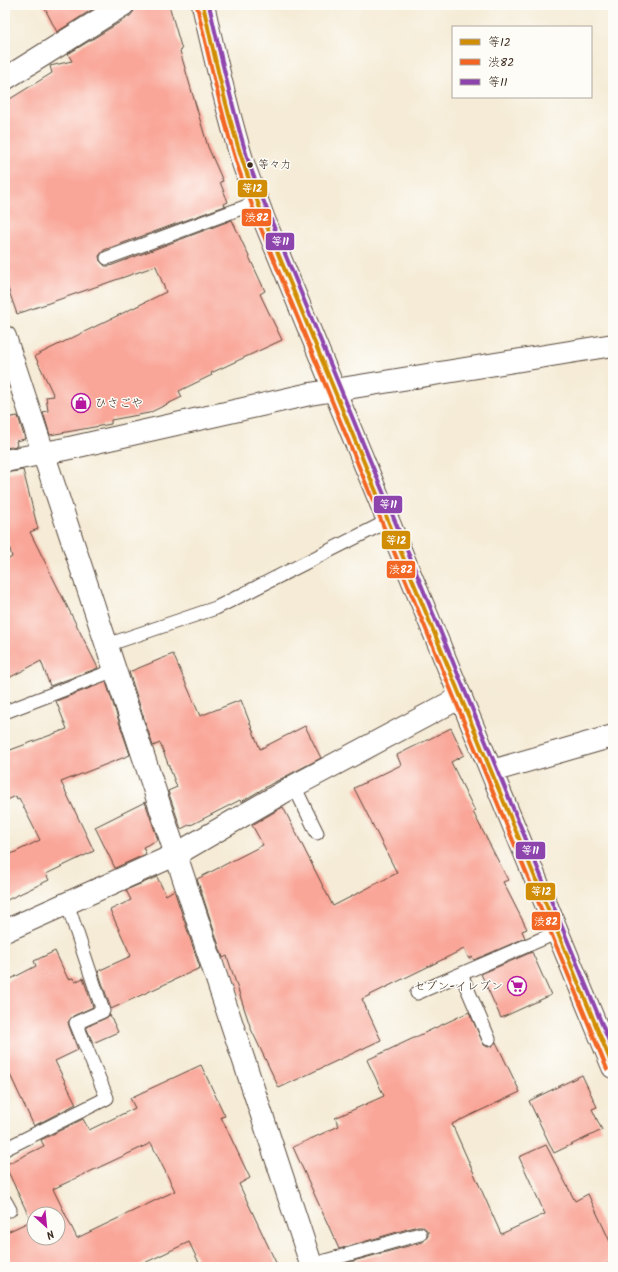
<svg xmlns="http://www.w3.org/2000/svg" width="618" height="1272" viewBox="0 0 618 1272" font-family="Kalam,'Klee One',sans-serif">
<rect width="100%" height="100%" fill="#fdfcf7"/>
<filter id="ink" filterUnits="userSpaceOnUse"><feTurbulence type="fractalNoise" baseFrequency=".025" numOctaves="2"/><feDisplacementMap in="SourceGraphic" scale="8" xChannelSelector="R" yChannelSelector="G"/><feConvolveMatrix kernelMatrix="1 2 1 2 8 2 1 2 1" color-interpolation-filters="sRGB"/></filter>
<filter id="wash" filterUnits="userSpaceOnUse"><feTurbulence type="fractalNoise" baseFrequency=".012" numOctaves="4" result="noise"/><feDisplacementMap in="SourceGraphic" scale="16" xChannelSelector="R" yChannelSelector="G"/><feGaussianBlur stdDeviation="0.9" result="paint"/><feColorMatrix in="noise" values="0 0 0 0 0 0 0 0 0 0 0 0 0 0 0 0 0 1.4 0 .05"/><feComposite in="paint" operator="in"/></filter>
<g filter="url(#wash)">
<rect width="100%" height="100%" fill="#f5ebd6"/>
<g id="blocks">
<path fill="#f9a597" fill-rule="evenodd" d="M43 5H99L57 32Z
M135 5H169L182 50 180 51 208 147 223 181 220 182 228 202 224 204 225 206 104 250 99 256 100 261 105 266H110L232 220 265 291 260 294 282 340 211 373 212 375 179 391 182 397 149 413 111 420V424L50 435 43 412 48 411 46 397 54 396 35 356 166 292 156 266 17 314 5 280V102L52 73 50 66 72 61 68 54 130 16 134 11Z
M18 416 25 439 16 441 17 446 5 448V418Z
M23 470 38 529 30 532 98 668 50 686 41 661 5 680V561L12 557 7 538H5V473Z
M173 654 200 716 241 700 260 749 305 726 321 758 271 784 241 802 240 800 191 825V824L181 829 168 791 177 787 160 743 153 746 129 672Z
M106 682 130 755 61 782 94 851 46 874 49 880 5 901V857L40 840 19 798 17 799 16 796 5 801V752L67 729 56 701Z
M451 728 464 755 451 762 475 811 473 812 508 880 503 882 527 929 522 931 525 938 474 960 472 957 469 959 464 949 362 999 381 1040 279 1088 251 1029 227 956 223 958 197 879 263 845 252 825 283 807 333 906 397 873 354 788 401 765 397 755Z
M145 802 158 840 143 847 146 854 115 868 95 827Z
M157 877 166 895 174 890 200 968 111 1009 98 971 131 956 110 910 131 900 126 890Z
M55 951 68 979 73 978 75 982 83 978 93 1007 73 1016 68 1022 69 1026 78 1050 55 1061 76 1104 34 1126 5 1064V982L36 966 34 961Z
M532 952 551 995 501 1018 481 974Z
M469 1012 484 1045 488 1047 492 1046 496 1042 520 1092 452 1124 501 1234 545 1214 519 1157 546 1145 575 1201 588 1194 613 1248V1261L601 1267H348L346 1263 423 1242 428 1236V1231L422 1226H418L339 1249 293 1147 339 1126 335 1118 384 1096 367 1060Z
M110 1015 118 1032 93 1043 86 1027 106 1018Z
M201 1065 225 1116 221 1117 250 1178 239 1184 278 1267H201L189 1242 136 1267H5V1233L31 1221 5 1165 44 1146 41 1140 83 1119 89 1130 135 1108 130 1098ZM151 1143 175 1191 77 1238 53 1189ZM34 1214H58V1238H34Z
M582 1075 597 1107 592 1109 602 1130 554 1153 529 1101Z"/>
</g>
</g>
<g filter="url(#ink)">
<use href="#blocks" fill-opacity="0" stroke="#57473a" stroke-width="1"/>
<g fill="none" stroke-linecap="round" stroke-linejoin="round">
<defs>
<path id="service" d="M107 258 258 202
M107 645 216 608 388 521
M5 712 115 670
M294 786 317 833
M461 974 489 1039
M417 993 558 932
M5 1149 107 1098 76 1023 103 1011 67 903
M5 1201 10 1210
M311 1265 420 1234"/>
<path id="minor" d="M5 79 123 5
M5 337 312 1267
M5 461 65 449 310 394 613 345
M492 771 613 736
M5 931 175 855 294 786 461 697"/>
<path id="tertiary" d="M203 5C215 58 227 111 243 163 249 181 257 199 263 217L613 1067"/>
</defs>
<use href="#service" stroke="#57473a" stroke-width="15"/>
<use href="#minor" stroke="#57473a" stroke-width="24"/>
<use href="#tertiary" stroke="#57473a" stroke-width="24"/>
<use href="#service" stroke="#fff" stroke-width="13"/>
<use href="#minor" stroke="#fff" stroke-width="22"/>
<use href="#tertiary" stroke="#fff" stroke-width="22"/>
<defs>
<path id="bus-1" d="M203 5C215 58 226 111 243 162 249 181 257 199 263 217L613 1067"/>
<path id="bus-2" d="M197 6C209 59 221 113 237 164 243 183 251 201 257 219L607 1069"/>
<path id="bus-3" d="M209 5C221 57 232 109 248 160 254 179 262 196 269 215L613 1051"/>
</defs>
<use href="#bus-1" stroke="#fdfcf7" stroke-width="7"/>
<use href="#bus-2" stroke="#fdfcf7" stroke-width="7"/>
<use href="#bus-3" stroke="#fdfcf7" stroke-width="7"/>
<use href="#bus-1" stroke="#d18d06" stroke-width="4"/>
<use href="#bus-2" stroke="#f26522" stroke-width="4"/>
<use href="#bus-3" stroke="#8e44ad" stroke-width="4"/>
</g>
</g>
<defs>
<symbol id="shop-ring" viewBox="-11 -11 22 22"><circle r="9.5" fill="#fdfcf7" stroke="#b5179e" stroke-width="1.5"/><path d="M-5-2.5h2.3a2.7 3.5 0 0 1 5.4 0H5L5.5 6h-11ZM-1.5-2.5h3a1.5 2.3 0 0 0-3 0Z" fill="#b5179e"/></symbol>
<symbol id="supermarket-ring" viewBox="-11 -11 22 22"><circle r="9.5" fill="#fdfcf7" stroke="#b5179e" stroke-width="1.5"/><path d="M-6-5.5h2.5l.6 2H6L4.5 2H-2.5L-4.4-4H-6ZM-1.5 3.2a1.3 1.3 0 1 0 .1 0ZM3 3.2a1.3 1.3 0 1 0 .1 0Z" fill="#b5179e"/></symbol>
</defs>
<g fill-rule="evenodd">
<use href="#shop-ring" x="70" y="392" width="22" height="22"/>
<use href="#supermarket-ring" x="506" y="975" width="22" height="22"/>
</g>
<circle fill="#3b2a1e" stroke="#fdfcf7" stroke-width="1.5" cx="250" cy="165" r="3.5"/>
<g text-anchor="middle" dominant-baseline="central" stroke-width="3" stroke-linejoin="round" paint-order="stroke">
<g font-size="11" fill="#3b2a1e" stroke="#fdfcf7" text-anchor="start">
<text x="258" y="165">等々力</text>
</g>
<g font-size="12" fill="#3b2a1e" stroke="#fdfcf7" text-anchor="start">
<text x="95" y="403">ひさごや</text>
<text x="503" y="986" text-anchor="end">セブン-イレブン</text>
</g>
</g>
<g stroke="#fdfcf7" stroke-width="1.5">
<rect x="237" y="179" width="31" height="19" rx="4" fill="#d18d06"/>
<rect x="241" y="208" width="31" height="19" rx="4" fill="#f26522"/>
<rect x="265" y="232" width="30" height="19" rx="4" fill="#8e44ad"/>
<rect x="373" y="495" width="30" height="19" rx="4" fill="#8e44ad"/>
<rect x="381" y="530" width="30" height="20" rx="4" fill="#d18d06"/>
<rect x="386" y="560" width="30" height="19" rx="4" fill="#f26522"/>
<rect x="515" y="841" width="31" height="19" rx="4" fill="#8e44ad"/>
<rect x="525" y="882" width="31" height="19" rx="4" fill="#d18d06"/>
<rect x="531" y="911" width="30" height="20" rx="4" fill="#f26522"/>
</g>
<g font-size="11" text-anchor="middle" font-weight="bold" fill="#fff">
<text x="252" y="192">等12</text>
<text x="257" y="221">渋82</text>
<text x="280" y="245">等11</text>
<text x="388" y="508">等11</text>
<text x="396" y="544">等12</text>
<text x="401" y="573">渋82</text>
<text x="530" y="854">等11</text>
<text x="541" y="895">等12</text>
<text x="546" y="925">渋82</text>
</g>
<rect width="618" height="1272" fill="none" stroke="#fdfcf7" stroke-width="20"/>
<rect x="452" y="26" width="140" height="72" fill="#fdfcf7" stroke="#afa8a0"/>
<rect x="460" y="39" width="20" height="6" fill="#d18d06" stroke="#afa8a0"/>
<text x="488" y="46" font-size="12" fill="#3b2a1e">等12</text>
<rect x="460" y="59" width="20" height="6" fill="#f26522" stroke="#afa8a0"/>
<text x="488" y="66" font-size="12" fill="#3b2a1e">渋82</text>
<rect x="460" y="79" width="20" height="6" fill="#8e44ad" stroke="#afa8a0"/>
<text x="488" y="86" font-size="12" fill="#3b2a1e">等11</text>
<g transform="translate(46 1226) rotate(153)"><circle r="19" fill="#fdfcf7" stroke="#afa8a0"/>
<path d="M0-3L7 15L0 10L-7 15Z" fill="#b5179e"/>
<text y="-6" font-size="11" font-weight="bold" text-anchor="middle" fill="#3b2a1e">N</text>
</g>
</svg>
